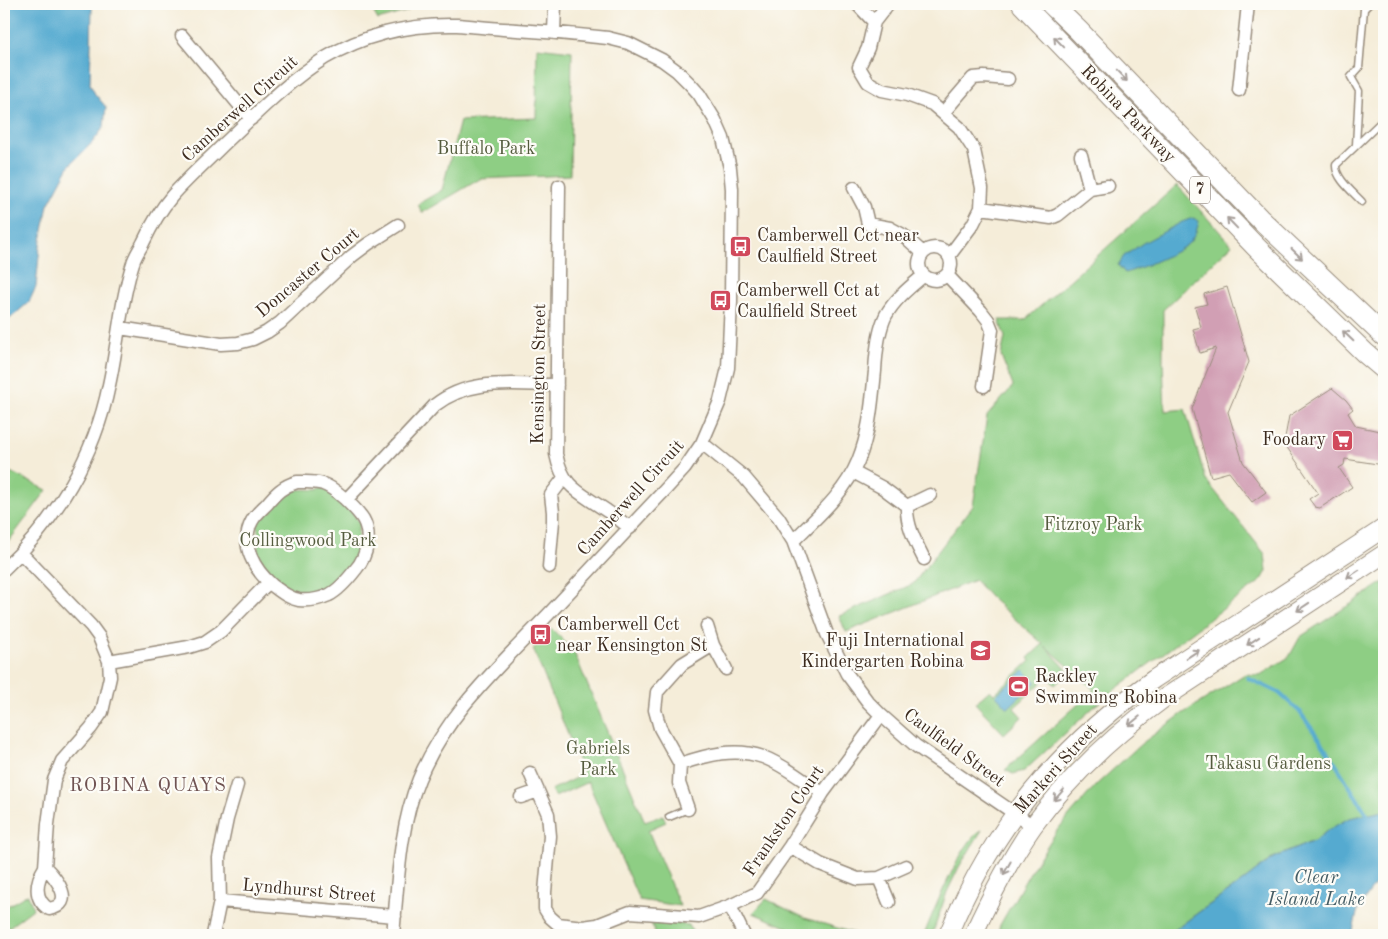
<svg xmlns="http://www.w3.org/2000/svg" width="1388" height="939" viewBox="0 0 1388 939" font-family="'Old Standard TT',serif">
<rect width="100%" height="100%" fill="#fdfcf7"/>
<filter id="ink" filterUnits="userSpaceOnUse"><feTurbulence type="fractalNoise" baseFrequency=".02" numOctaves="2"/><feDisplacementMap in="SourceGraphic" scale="10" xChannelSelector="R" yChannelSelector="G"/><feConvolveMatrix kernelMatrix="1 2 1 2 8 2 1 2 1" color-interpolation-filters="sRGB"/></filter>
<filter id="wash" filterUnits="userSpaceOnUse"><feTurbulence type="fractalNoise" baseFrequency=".0096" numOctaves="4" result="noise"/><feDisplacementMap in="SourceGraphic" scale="20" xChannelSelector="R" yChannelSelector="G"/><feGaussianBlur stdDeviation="1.12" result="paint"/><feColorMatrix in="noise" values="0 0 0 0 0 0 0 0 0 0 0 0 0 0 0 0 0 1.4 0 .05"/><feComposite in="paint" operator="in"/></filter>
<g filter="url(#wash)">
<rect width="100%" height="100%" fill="#f5edd9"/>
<path fill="#8ece84" stroke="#647c51" d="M369 4H404L408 11 378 20Z
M537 47 572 51 570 175 480 179 422 213 418 204 442 190 460 121 536 118Z
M1177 185 1232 245 1163 310V362L1165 411 1185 409 1206 480 1265 554 1267 571 1262 580 1105 697 1024 771 1013 774 1005 770 1094 690 1080 676 1045 646 1069 672 1055 685 1047 677 1014 708 1022 717 1004 734 975 703 990 690 994 694 1030 661 1028 658 1043 644 990 597 975 580 846 632 839 616 913 584 973 506 987 416 1013 386 1001 356 1005 337 999 320H1025Z
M4 469 47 490 9 541 4 546Z
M322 487 351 510 361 525 358 528V554L360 558 327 593 324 590 310 592 297 593 294 595 272 579 254 558 258 554V528L254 524 280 494C286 494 287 493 292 491 300 489 309 489 317 490Z
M1384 582V811L1371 814 1328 830 1316 840 1273 858 1238 885 1199 912 1168 935H997L1000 925 1029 874 1058 829 1096 785 1141 744 1182 714 1245 674 1260 675 1289 657 1300 637Z
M552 629 573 650 645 822 663 815 666 822 648 830 680 906 639 900 588 782 555 797 551 790 584 774 533 649Z
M982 830 959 867 947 892 932 935H924C932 914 963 838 982 830Z
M28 894 33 909 4 931V908Z
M766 899 805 918 860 935H806L753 913Z
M650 920 689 925 694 935H656Z"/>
<path fill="#54aad0" stroke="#486a77" d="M4 4H96L92 8 90 84 95 94 106 107 104 127 92 143 69 166 48 205 40 246 36 287 29 302 4 324Z
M1193 218 1199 221C1197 230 1195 236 1189 243 1180 252 1139 269 1125 273L1118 265 1124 256 1143 243 1182 222Z
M1024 670 1036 682 1008 708 996 695Z
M1384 811V878L1375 885 1358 909 1352 935H1168L1199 912 1238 885 1273 858 1316 840 1328 830 1349 818Z"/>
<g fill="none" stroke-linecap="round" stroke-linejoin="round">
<path stroke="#54aad0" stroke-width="4" d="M1248 678 1279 693 1299 711 1325 747 1370 819"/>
</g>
<g id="blocks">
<path fill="#d19fb4" d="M1227 287 1249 362 1228 412 1243 462 1266 492 1252 502 1229 472 1211 477 1192 409 1216 348 1200 353 1193 329 1201 327 1195 307 1207 304 1204 294Z
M1332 388 1346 400 1353 409 1348 413 1356 426 1384 432V465L1345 459 1344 465 1339 468 1352 487 1320 508 1315 507 1309 499 1318 493 1284 443 1289 416Z"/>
</g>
</g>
<g filter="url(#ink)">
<use href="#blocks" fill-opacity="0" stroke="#988c7c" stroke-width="1"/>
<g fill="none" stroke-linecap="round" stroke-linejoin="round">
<defs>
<path id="lane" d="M1356 145 1359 91 1351 77 1359 68 1364 9 1369 4
M1362 202C1354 193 1335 178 1336 165L1384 119
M669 817 688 809"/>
<path id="street" d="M857 4 874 22
M888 4 874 22 868 48 859 67 868 82 882 90 907 95 932 104 959 127 974 150 982 188 981 208 973 224 949 256
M554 33 555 4
M182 36 251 119
M1239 90 1248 4
M943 113 973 78 984 77 1008 79
M559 186 556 454C563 489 580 492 607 511 615 516 622 522 630 528
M854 188 864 207 868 224 890 228 903 235 923 253
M1090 189 1108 186
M981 208 1051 218 1058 215 1090 189 1081 155
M919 264a16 16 0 1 1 32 0a16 16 0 1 1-32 0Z
M947 275 981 311 988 320 992 330 984 386
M120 328 221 344 238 343 253 339 267 332 280 323 352 256 368 244 398 225
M702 443 744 477 778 517 793 541 827 634 847 674 868 702 881 715 916 746 1033 826
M853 472 883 488 907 506C906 525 916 543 924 559
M297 482C306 482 315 481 323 484 332 487 339 494 345 499 352 506 358 511 363 519 372 535 367 556 356 569 349 578 339 590 329 595 320 599 308 601 299 600 288 598 280 591 272 585 255 570 239 545 252 521 255 515 262 509 267 504 276 493 283 486 297 482Z
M346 500 435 405C471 377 513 385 557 385
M907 506 930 495
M793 541C817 517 845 493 858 461 870 432 872 401 875 371 876 352 878 331 886 315 895 299 910 287 923 276
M21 553 91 626 99 637 109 661 110 677 102 712 91 728 62 761 54 780 48 824 45 867C56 878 77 904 49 909 33 899 36 881 45 867
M549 567 553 521V512L551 495 564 478
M4 569C56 521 95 455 109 385 118 345 120 303 133 263 135 256 140 249 143 243 151 226 160 210 172 196 188 178 207 161 224 144 256 114 288 81 325 58 365 34 411 24 457 25 472 26 487 28 503 29 538 31 573 34 608 38L628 43 662 60 677 71 690 84 699 94 715 120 723 138 730 168 732 189 731 301 728 368 720 401 702 443 685 468 664 491C623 534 583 578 542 621 496 669 445 716 419 779 399 828 398 883 393 935
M707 626 713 645 726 669
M109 661 189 647 205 642 221 631 269 582
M680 764C707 755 735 747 763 757 785 765 804 782 823 793
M530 773 548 814 550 836 545 892V909L550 917 558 924 583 927 597 925 630 912 699 917 730 906 757 893 790 846 823 793 881 715
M521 797 538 791
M688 809 679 783 680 764 660 728 655 710 657 692 682 664 713 645
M790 846 820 864 858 879 879 878 906 866
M879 878 889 902
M220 901 395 916
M730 906 744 935
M213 935 220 901 219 858 227 819 237 785"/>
<path id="secondary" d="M948 935C993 826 1059 747 1154 679L1384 528
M973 935C990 898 1009 860 1033 826 1069 777 1114 735 1163 699L1384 554"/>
<path id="primary" d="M1022 4 1257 248 1365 353 1384 369
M1051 4 1078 30 1259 218 1384 336"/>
</defs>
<use href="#lane" stroke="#988c7c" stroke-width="9"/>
<use href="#street" stroke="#988c7c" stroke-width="15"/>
<use href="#secondary" stroke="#988c7c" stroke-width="20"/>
<use href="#primary" stroke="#988c7c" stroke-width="22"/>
<use href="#lane" stroke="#fff" stroke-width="6"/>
<use href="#street" stroke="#fff" stroke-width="12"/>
<use href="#secondary" stroke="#fff" stroke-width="18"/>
<use href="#primary" stroke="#fff" stroke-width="20"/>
</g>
<defs><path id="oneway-shaft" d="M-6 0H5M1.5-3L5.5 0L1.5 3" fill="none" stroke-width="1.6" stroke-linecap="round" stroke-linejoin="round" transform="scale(1.25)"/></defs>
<g stroke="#a79f9a">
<use href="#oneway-shaft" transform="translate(1059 42) rotate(-134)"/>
<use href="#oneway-shaft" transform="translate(1122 76) rotate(46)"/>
<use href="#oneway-shaft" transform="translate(1232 223) rotate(-134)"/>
<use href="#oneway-shaft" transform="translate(1297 254) rotate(44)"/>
<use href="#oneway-shaft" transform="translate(1348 336) rotate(-136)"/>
<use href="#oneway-shaft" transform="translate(1353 574) rotate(147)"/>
<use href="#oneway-shaft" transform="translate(1303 607) rotate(146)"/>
<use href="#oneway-shaft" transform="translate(1253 641) rotate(146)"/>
<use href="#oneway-shaft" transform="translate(1193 654) rotate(-33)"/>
<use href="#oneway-shaft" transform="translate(1134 721) rotate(141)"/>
<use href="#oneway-shaft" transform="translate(1059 795) rotate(131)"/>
<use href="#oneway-shaft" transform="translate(1007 868) rotate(119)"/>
</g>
</g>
<defs>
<symbol id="bus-square" viewBox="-11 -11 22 22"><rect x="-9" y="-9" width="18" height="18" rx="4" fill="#d1495b" stroke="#fdfcf7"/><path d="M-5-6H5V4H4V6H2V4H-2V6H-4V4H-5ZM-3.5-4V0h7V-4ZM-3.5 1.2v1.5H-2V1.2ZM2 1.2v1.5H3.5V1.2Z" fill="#fff"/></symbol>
<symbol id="supermarket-square" viewBox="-11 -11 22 22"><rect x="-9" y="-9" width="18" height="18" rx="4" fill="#d1495b" stroke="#fdfcf7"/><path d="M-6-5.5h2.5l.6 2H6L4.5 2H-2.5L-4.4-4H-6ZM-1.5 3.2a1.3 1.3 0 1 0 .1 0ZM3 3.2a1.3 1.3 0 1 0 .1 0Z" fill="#fff"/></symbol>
<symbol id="school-square" viewBox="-11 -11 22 22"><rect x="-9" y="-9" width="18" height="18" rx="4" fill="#d1495b" stroke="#fdfcf7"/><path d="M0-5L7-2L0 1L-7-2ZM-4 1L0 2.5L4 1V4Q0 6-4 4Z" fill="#fff"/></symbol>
<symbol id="stadium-square" viewBox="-11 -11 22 22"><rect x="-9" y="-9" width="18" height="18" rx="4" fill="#d1495b" stroke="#fdfcf7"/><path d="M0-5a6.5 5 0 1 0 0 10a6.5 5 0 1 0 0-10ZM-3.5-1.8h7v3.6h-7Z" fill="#fff"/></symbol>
</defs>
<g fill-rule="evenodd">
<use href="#bus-square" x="728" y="234" width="25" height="25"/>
<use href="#bus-square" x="708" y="288" width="25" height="25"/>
<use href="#supermarket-square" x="1330" y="428" width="25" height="25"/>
<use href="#bus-square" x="528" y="622" width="25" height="25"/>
<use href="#school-square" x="968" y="638" width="25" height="25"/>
<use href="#stadium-square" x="1006" y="674" width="25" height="25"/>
</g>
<g text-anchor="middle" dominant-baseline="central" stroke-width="4.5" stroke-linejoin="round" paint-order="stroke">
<rect fill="#fdfcf7" stroke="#75695f" stroke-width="1" x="1190" y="176.5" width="20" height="27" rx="4"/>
<g font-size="16" font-weight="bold" fill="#3b2a1e">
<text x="1200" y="190">7</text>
</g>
<g font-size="18" fill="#3b2a1e" stroke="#fdfcf7">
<text transform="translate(240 109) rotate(-42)">Camberwell Circuit</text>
<text transform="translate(1128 114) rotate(46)">Robina Parkway</text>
<text transform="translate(308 273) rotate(-40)">Doncaster Court</text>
<text transform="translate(539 374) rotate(-89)">Kensington Street</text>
<text transform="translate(631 498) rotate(-48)">Camberwell Circuit</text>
<text transform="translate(954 748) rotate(36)">Caulfield Street</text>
<text transform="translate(1056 769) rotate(-48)">Markeri Street</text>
<text transform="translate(784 821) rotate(-56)">Frankston Court</text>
<text transform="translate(309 891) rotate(5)">Lyndhurst Street</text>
</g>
<g font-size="18" fill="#545b3d" stroke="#fdfcf7">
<text x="486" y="149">Buffalo Park</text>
<text x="1093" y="525">Fitzroy Park</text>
<text x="308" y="541">Collingwood Park</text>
<text x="598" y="749">Gabriels<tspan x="598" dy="21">Park</tspan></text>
<text x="1268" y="764">Takasu Gardens</text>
</g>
<g font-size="18" fill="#3b2a1e" stroke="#fdfcf7" text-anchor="start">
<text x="757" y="236">Camberwell Cct near<tspan x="757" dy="21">Caulfield Street</tspan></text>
<text x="737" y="291">Camberwell Cct at<tspan x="737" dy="21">Caulfield Street</tspan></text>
<text x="1326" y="440" text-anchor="end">Foodary</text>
<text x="557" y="625">Camberwell Cct<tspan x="557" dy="21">near Kensington St</tspan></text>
<text x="964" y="641" text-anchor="end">Fuji International<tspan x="964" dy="21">Kindergarten Robina</tspan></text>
<text x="1035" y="677">Rackley<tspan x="1035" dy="21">Swimming Robina</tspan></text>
</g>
<g font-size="19" letter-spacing="1" fill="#705352" stroke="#fdfcf7">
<text x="148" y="786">ROBINA QUAYS</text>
</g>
<g font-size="19" font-style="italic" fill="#455d65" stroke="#fdfcf7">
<text x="1316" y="878">Clear<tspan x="1316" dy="22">Island Lake</tspan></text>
</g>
</g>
<rect width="1388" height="939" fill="none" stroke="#fdfcf7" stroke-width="20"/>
</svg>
